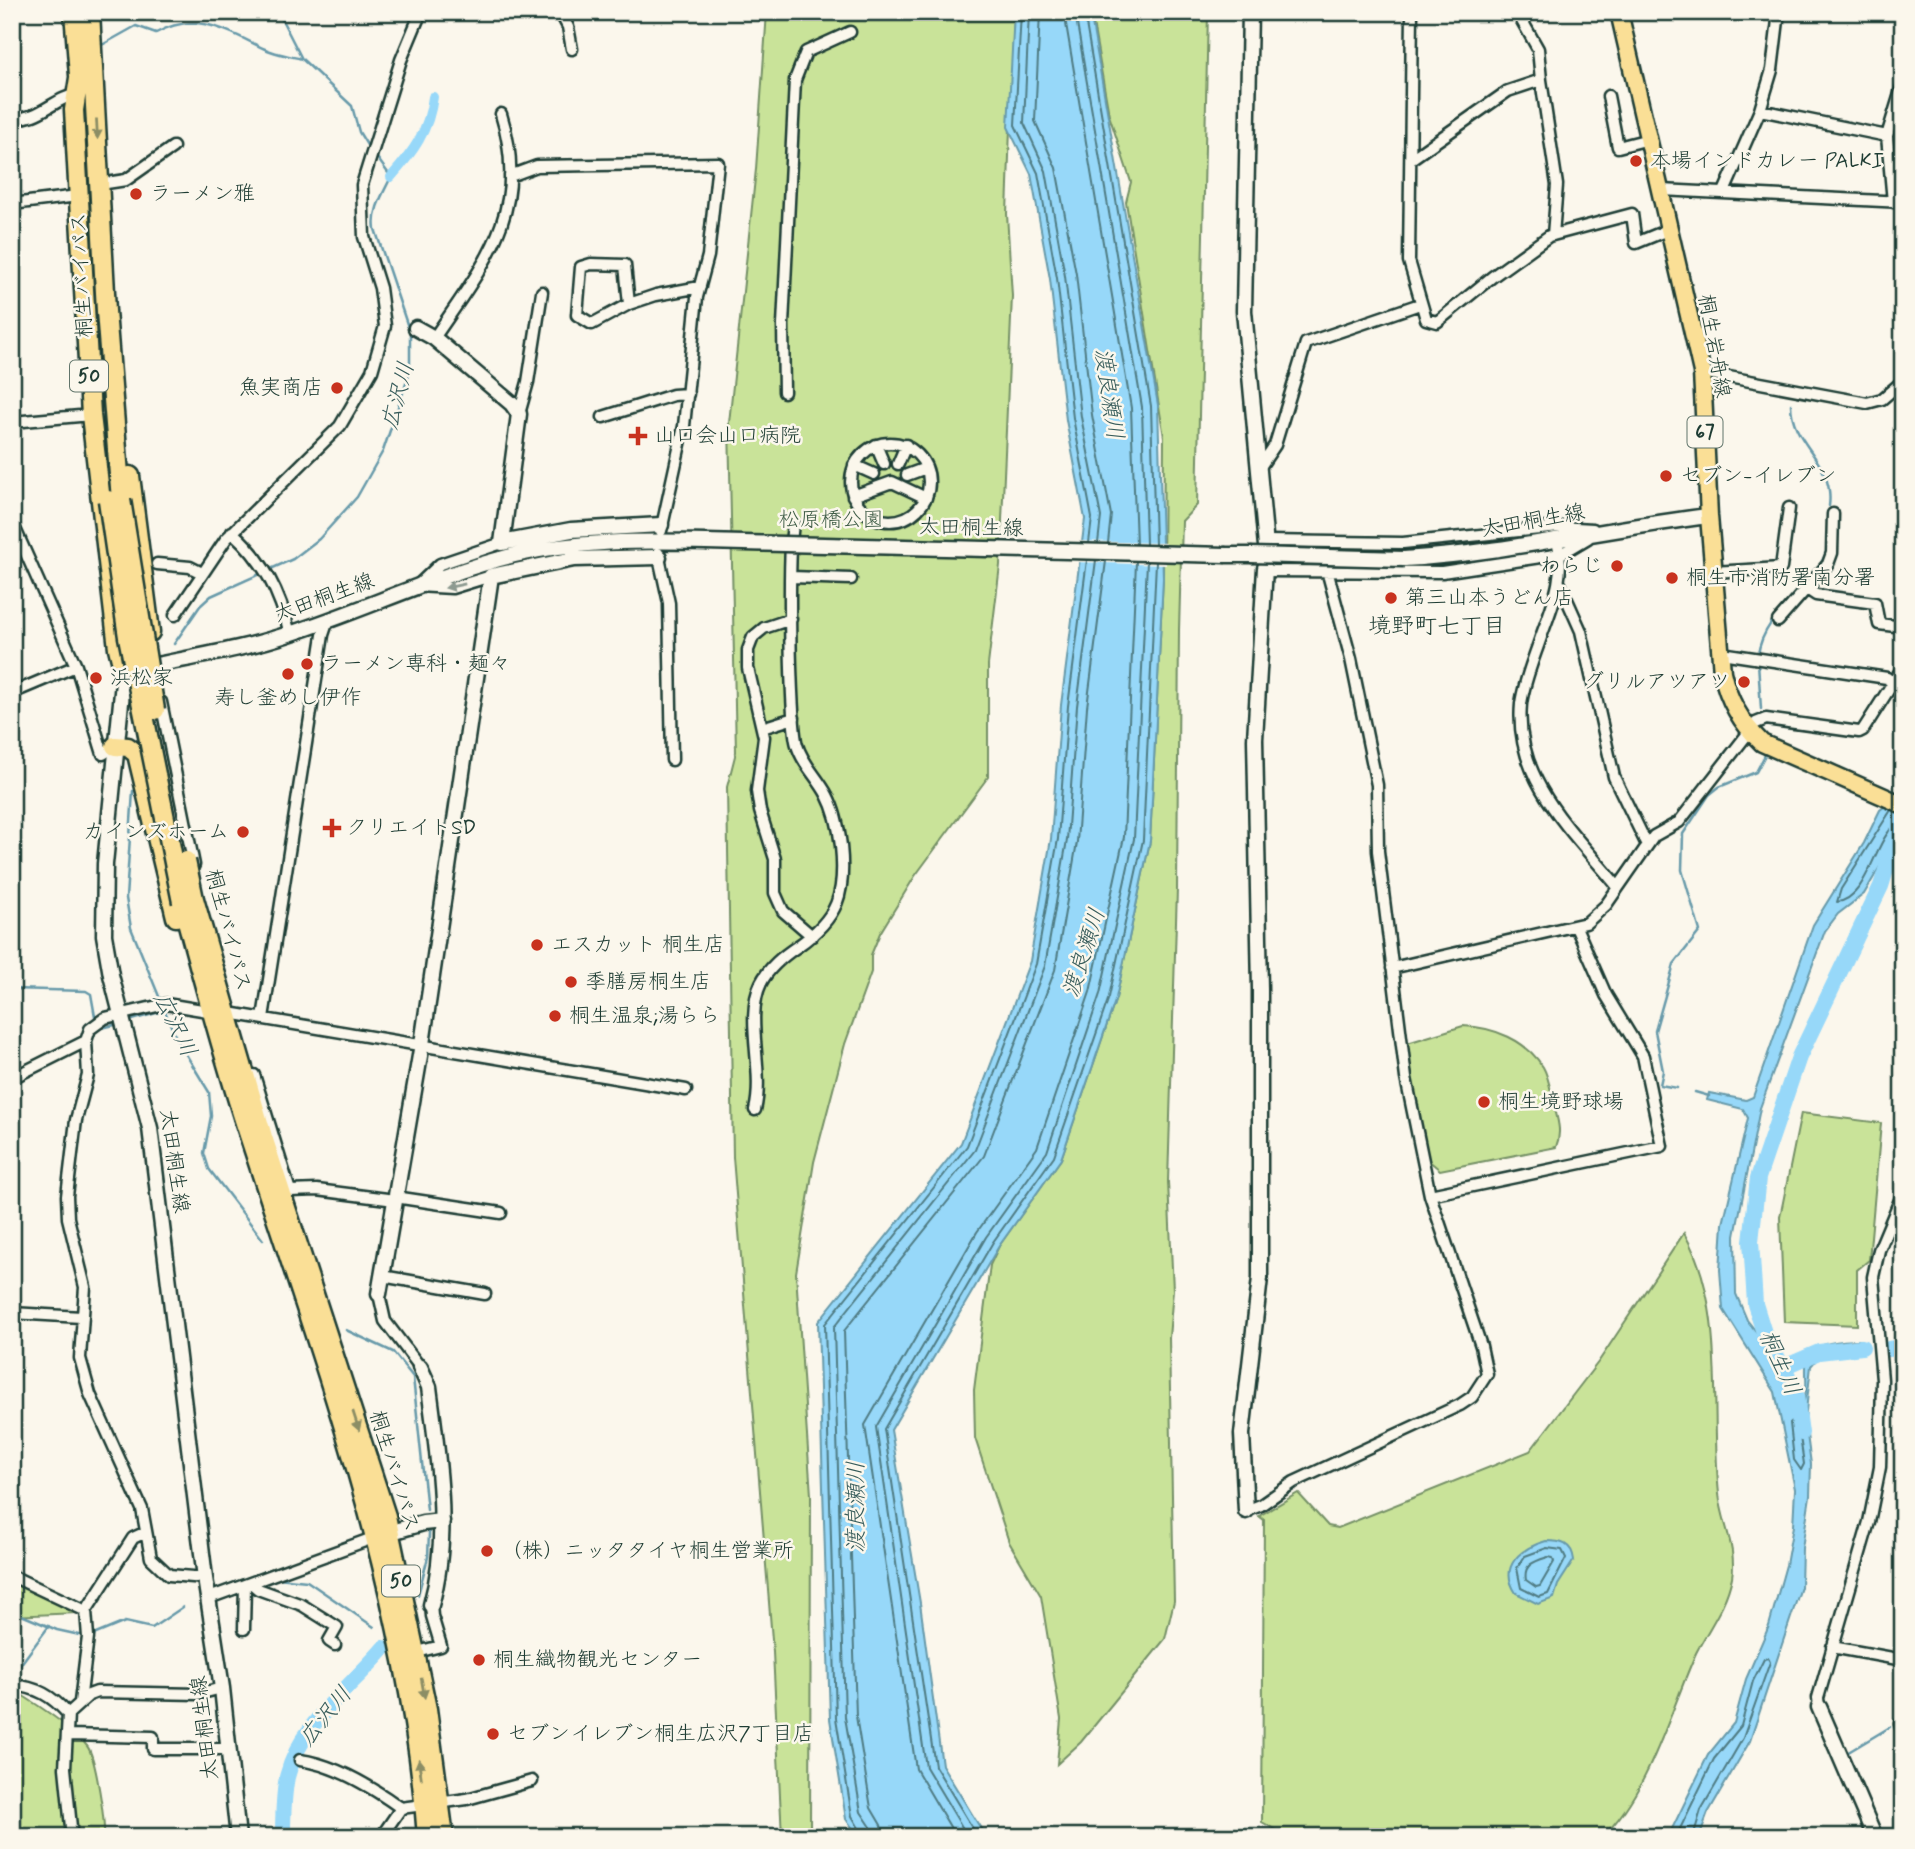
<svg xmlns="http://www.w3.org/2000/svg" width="1915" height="1849" viewBox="0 0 1915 1849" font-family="Mynerve,'Klee One',sans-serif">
<rect width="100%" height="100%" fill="#fbf7ec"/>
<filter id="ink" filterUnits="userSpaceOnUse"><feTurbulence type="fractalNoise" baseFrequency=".0143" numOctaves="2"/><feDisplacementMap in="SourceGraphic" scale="14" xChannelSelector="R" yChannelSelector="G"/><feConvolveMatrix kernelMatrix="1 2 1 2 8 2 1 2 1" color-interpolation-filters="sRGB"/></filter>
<g filter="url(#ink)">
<path fill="#c9e399" stroke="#749066" stroke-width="2" d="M767 12H1014L1007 214 1012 296 1000 565 988 665V777L915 876 880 933 871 955V972L845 1044 814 1162 796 1273 811 1495 810 1837H782L773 1652 733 1157 727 787 736 752 729 423 756 169Z
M1091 12H1208L1197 505 1182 521 1179 630 1177 889 1168 1182 1173 1290 1169 1338 1174 1601 1165 1639 1081 1742 1057 1764 1061 1719 1041 1596 1009 1542 975 1438 974 1390 990 1265 999 1246 1061 1159 1116 998 1150 841 1163 578 1164 437 1126 202 1131 182 1109 115Z
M1463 1026C1494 1027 1526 1040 1543 1067 1549 1077 1551 1093 1554 1105 1558 1121 1562 1132 1556 1147L1440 1170 1428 1160 1404 1044Z
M1801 1113 1881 1123 1869 1260 1857 1270V1325L1784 1322 1780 1217Z
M1684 1233C1727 1306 1710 1412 1719 1494 1722 1523 1737 1547 1732 1577 1726 1607 1709 1627 1696 1653 1670 1711 1649 1793 1602 1837H1288L1262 1822 1264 1520 1259 1516 1298 1493 1328 1526 1338 1528 1530 1451 1599 1361Z
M12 1581 77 1613 12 1616Z
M12 1689C35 1703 70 1725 87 1746 96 1757 105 1821 104 1837H12Z"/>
<path fill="#97d8f9" stroke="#679aaa" stroke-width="2" d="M1014 12H1090L1158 405 1163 578 1150 841 1116 998 1061 1159 999 1246 891 1430 920 1603 942 1765 986 1837H859L846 1819 830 1719 818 1322 961 1143 1030 961 1051 839 1061 705 1085 519 1066 420 1050 279 1031 174 1008 127Z
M1903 792V827L1864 894 1838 914 1825 931 1760 1108 1735 1236 1736 1294 1747 1320 1776 1357 1788 1383 1796 1415C1826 1380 1771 1341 1862 1340L1861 1352 1821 1354 1811 1366 1805 1420 1811 1464 1810 1496 1802 1548 1801 1587 1750 1741 1708 1813 1699 1837H1668L1708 1755 1734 1723 1746 1679 1769 1626 1786 1565 1793 1526 1795 1489 1775 1392 1723 1309 1720 1270 1723 1224 1748 1118 1743 1109 1707 1100 1709 1093 1746 1100 1753 1097 1813 925 1864 843 1880 810Z
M1546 1541C1561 1541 1572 1543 1574 1560L1558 1585 1554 1598 1538 1604 1516 1593C1498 1566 1521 1548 1546 1541Z"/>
<path fill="#fbf7ec" d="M1079 541 1166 543V565L1076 562Z"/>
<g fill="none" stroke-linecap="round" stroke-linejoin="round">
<path stroke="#4f7b83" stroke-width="2" d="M1021 12 1015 125 1038 173 1057 278 1073 418 1092 518 1089 543
M1029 12 1024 123 1046 171 1065 276 1081 417 1101 517 1098 543
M1040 12 1035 121 1056 168 1076 274 1092 415 1111 515 1108 543
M1064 12 1131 408 1136 544
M1075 12 1142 407 1146 544
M1084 12 1151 406 1155 544
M1891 810 1841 889 1837 902C1872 898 1875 826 1903 822
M1793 1420 1798 1423 1804 1464 1801 1470 1794 1460 1790 1423Z
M1547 1548 1562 1550 1566 1558 1548 1594 1539 1597 1521 1588 1517 1568 1525 1556Z
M1548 1557 1553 1558 1554 1562 1540 1586 1536 1587 1526 1580C1523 1564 1535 1561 1548 1557Z
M864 1837 852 1816 836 1718 825 1324 967 1146 1036 964 1058 839 1068 706 1087 560
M873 1837 871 1827 861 1812 845 1717 834 1327 975 1150 1045 966 1067 840 1077 706 1096 560
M883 1837 881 1825 871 1808 856 1716 844 1331 984 1156 1055 970 1077 842 1087 707 1106 561
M956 1837 916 1769 865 1425 977 1232 1037 1148 1090 992 1124 837 1136 562
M968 1837 926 1767 876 1427 986 1237 1047 1152 1100 994 1134 839 1147 562
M978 1837 935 1766 884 1429 993 1242 1054 1156 1109 997 1143 840 1156 562
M1676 1837 1714 1759 1741 1726 1753 1681 1764 1659 1768 1658 1770 1662 1743 1738 1701 1810 1693 1837"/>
<path stroke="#679aaa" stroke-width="2.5" d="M278 12 302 59 352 106 359 132 370 150
M1767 12 1769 15
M102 45 136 26 156 33C197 10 227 31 265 49 276 54 290 56 302 59
M1791 404C1791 445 1835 461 1829 506
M174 644 200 606 211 596 293 559 319 539 357 497 383 451 410 372V333L375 229C372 210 383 194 391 177L375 155
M1758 655C1763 609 1826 580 1828 542
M1758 662 1761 709
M133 791 126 898 131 928 176 1038 209 1092 211 1116 204 1153 209 1169 263 1240
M12 989 86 991 91 994 96 1022
M129 1021 163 1011
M97 1029 119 1024
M1677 1088 1660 1085 1663 1071 1655 1031 1674 964 1700 931 1682 870 1683 834 1709 795 1719 787 1756 772 1765 755
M1695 1092 1709 1096
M346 1330 393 1352 413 1377 427 1510
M277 1578 307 1581 374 1627
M216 1590 252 1578
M418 1595 428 1557 429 1533
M12 1611 57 1630 84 1636
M91 1636 125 1622 152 1628 183 1607
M12 1676 49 1626
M1898 1721 1897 1701 1903 1679
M1845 1754 1890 1727"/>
<path stroke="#97d8f9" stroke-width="10" d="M391 177C413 152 429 131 433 97"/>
<path stroke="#97d8f9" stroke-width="16" d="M1889 1349 1903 1347
M1784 1367 1819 1352 1862 1347
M1801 1433 1795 1388 1765 1336 1755 1304 1751 1241 1758 1178 1799 1057 1881 886 1903 816
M283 1837C283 1817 283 1797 287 1777 300 1724 350 1688 384 1648"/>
<defs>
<path id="street" d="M560 12 568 27 572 49
M1412 12 1409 261 1426 319 1437 322 1492 277 1549 236 1632 214 1636 243 1670 229
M1517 12 1538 49 1541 80
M12 79 13 80
M1608 96 1618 147 1649 139
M1760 110 1887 136 1903 84
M12 118C40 121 54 97 79 94
M1887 136 1893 202
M1411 159 1508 91 1541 80 1557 185 1553 235
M510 176 537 166 718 163 708 256 697 297 684 426 661 531
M100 184 126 180 173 147
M1661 190 1903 202
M1724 192 1760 110 1772 70 1779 12
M12 204 78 196
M629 304 625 265 591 264 581 267 577 315 592 324 629 304 656 295 700 287
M434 338C485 263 531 210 501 114
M1702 372 1867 403 1882 399 1903 381
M784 392 783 325 795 80 806 52 850 32
M519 414 528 382 542 292
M603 417 673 395 688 394
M12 422 91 415
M851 482a39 39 0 1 1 78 0a39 39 0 1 1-78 0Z
M876 445 884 464
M898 464 906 445
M854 465 874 474
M1260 467 1275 445 1306 343 1420 304
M907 475 926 468
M853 496 892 482 926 498
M12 522 76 666 103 754 115 746
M232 532C264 560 280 593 290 634
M1557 540C1566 576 1553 603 1541 637 1534 658 1524 681 1521 704 1514 780 1574 833 1618 887
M1266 541 1403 543 1559 527 1593 529
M658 553 669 603 672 760
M157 564 190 567 202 573
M1264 571 1442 572 1561 554 1588 538
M1713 572 1781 568 1789 508
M491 576 452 588 417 586 440 564 502 543
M791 577 851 579
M1560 584 1581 631 1614 777 1647 845
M1807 589 1816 595 1875 603 1879 624 1903 627
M175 615 226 539 340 426 372 371 385 326 380 288 364 237 362 185 401 60 421 12
M791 619 764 628 753 637 748 650V668L764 737 757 791 760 811 775 859V893L783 911 812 936
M1778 621 1828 564 1832 553 1833 514
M1721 653 1887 678 1892 683
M12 693 76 666
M161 702 194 865
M762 728 794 718
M1392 968 1586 923 1606 905 1654 836 1679 822 1756 723 1766 719 1859 732 1863 730 1903 667
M235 1014 686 1090
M263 1018 323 635 328 620
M254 1075 290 1191 317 1190 395 1200
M12 1078 86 1041
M755 1110C765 1071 744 1018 761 983 769 967 783 956 798 946 838 918 846 894 841 846 839 829 835 810 827 795 818 778 802 763 797 745 790 724 787 538 794 522
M1430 1195 1662 1146 1643 1056 1606 995 1576 927
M395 1197 501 1213
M382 1276 485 1294
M379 1294 385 1321 420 1367
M12 1313 81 1317
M1246 1511 1261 1505 1294 1482 1460 1405 1472 1397 1487 1374 1481 1346 1430 1195 1406 1078 1378 851 1377 785 1351 659 1328 574
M12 1576 86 1611
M205 1578 169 1575 151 1558 142 1509 90 1394 80 1358 85 1287 68 1218 67 1196 76 1120 88 1075 86 1041 90 1029 105 1018 166 1004 208 1011
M251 1583 258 1589 302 1605 337 1627 329 1641 335 1645
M209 1598 373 1538
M244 1629 245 1585
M1832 1647 1903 1660
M417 1652 441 1646 432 1616 431 1605
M12 1685C37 1687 52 1696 68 1714
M80 1702 88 1637 86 1611 133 1538 146 1532
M1819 1707 1818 1698 1869 1522 1880 1467 1882 1380 1873 1277 1879 1250 1903 1193
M1900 1724 1903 1732
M69 1735 153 1737V1749H229
M300 1760C335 1765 372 1787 401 1808L467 1799 532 1781
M72 1837 65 1768 68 1714 89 1695 97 1692 198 1694 222 1688
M381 1837 401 1808"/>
<path id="secondary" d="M1250 12 1244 311 1266 546
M416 328 434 338 512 404 519 414 502 543 571 530 661 525
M1226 555H1251
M1404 559C1507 553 1607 528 1709 516
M379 1294 422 1044 491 576 574 559 659 557
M420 1367 429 1387C438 1458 451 1534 431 1605
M1246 1511 1242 1434 1260 1278V989L1255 739 1265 568
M381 1535 423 1523 442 1521
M1819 1707 1875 1837
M238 1837 222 1688 205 1578 150 1128 111 975 104 935 105 864 124 672C179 659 235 652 289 634 365 610 437 574 515 555 578 540 642 541 706 542"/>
<path id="primary" d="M1619 12 1702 372 1709 516 1722 672C1728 700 1741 723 1762 743L1903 805"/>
<path id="highway" d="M74 12 80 88
M90 12 106 311 121 500
M79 78 74 110 91 415 118 648 124 672
M130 476 150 632
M115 746 128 747 137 754 176 917
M194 899 263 1137 386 1516 427 1709 444 1837
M182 902C202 977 222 1052 246 1126 321 1357 410 1592 427 1837"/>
</defs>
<use href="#street" stroke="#1f3d34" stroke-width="15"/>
<use href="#secondary" stroke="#1f3d34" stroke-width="19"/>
<use href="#primary" stroke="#1f3d34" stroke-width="21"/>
<use href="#highway" stroke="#1f3d34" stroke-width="23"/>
<use href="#street" stroke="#fbf7ec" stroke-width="10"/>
<use href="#secondary" stroke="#fbf7ec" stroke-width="14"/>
<use href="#primary" stroke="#fadf96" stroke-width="16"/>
<use href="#highway" stroke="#fadf96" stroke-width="18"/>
<defs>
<path id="secondary-bridge" d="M706 542 1226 555
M1251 555 1404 559"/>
<path id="highway-bridge" d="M108 500 128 637 182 902
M121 500 155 710
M186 861 194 899"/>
</defs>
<use href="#secondary-bridge" stroke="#1f3d34" stroke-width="19" stroke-linecap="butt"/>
<use href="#highway-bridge" stroke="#1f3d34" stroke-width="23" stroke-linecap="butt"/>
<use href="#secondary-bridge" stroke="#fbf7ec" stroke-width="14"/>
<use href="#highway-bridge" stroke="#fadf96" stroke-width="18"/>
</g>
<defs><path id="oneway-solid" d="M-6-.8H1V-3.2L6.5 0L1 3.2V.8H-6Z" transform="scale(1.75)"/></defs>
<g fill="#8c8e65">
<use href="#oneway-solid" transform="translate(97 129) rotate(87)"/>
<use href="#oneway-solid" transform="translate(356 1421) rotate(72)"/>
<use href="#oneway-solid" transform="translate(423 1688) rotate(80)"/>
<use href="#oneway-solid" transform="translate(420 1769) rotate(-98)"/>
</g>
<use fill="#8d9a90" href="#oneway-solid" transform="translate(455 586) rotate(168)"/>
</g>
<g fill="#c8321e" stroke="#fbf7ec" stroke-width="2.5">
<circle cx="1636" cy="161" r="7"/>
<circle cx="136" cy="194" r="7"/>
<circle cx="337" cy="388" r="7"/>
<path d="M634.5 425.5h7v7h7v7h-7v7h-7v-7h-7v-7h7z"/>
<circle cx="1666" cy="476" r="7"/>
<circle cx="1617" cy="566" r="7"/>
<circle cx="1672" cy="578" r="7"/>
<circle cx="1391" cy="598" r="7"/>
<circle cx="307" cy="664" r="7"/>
<circle cx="288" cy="674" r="7"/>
<circle cx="96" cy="678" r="7"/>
<circle cx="1744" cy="682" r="7"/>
<path d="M328.5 817.5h7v7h7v7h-7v7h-7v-7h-7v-7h7z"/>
<circle cx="243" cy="832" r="7"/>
<circle cx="537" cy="945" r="7"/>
<circle cx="571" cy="982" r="7"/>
<circle cx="555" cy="1016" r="7"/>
<circle cx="1484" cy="1102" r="7"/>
<circle cx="487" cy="1551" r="7"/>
<circle cx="479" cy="1660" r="7"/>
<circle cx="493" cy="1734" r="7"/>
</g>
<g text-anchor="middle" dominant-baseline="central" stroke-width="5" stroke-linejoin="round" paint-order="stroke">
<g fill="#fbf7ec" stroke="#61756b" stroke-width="2">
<rect x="70" y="360.5" width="38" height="31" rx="5"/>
<rect x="1687.5" y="416.5" width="35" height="31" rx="5"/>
<rect x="382" y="1565.5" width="38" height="31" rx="5"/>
</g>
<g font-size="19" font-weight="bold" fill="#1f3d34">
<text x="89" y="376">50</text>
<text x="1705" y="432">67</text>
<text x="401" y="1581">50</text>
</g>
<g font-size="21" fill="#1f3d34" stroke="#fbf7ec" text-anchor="start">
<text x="1650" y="161">本場インドカレー PALKI</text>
<text x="150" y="194">ラーメン雅</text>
<text x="323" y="388" text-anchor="end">魚実商店</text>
<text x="654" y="436">山口会山口病院</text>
<text x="1680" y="476">セブン-イレブン</text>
<text x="1603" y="566" text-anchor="end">わらじ</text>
<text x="1686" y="578">桐生市消防署南分署</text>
<text x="1405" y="598">第三山本うどん店</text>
<text x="321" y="664">ラーメン専科・麺々</text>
<text x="110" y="678">浜松家</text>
<text x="1730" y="682" text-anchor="end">グリルアツアツ</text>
<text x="288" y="698" text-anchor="middle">寿し釜めし伊作</text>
<text x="346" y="828">クリエイトSD</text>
<text x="229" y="832" text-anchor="end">カインズホーム</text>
<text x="551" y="945">エスカット 桐生店</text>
<text x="585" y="982">季膳房桐生店</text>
<text x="569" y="1016">桐生温泉;湯らら</text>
<text x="1498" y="1102">桐生境野球場</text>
<text x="501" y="1551">（株）ニッタタイヤ桐生営業所</text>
<text x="493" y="1660">桐生織物観光センター</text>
<text x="507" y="1734">セブンイレブン桐生広沢7丁目店</text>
</g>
<g font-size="21" fill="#1f3d34" stroke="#fbf7ec">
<text transform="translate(82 275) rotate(-93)">桐生バイパス</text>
<text transform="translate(1714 346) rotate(80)">桐生岩舟線</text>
<text transform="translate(1533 521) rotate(-10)">太田桐生線</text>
<text transform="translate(971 528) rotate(1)">太田桐生線</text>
<text transform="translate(324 598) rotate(-20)">太田桐生線</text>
<text transform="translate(228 930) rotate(75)">桐生バイパス</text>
<text transform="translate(174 1161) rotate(82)">太田桐生線</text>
<text transform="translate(394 1471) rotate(73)">桐生バイパス</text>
<text transform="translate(205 1728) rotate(-97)">太田桐生線</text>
</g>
<g font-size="21" fill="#415e48" stroke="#fbf7ec">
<text x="831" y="520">松原橋公園</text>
</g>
<g font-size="23" font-style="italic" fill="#375c5b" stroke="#fbf7ec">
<text transform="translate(1108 394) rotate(82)">渡良瀬川</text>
<text transform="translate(399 396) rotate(-75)">広沢川</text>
<text transform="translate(1085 953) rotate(-72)">渡良瀬川</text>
<text transform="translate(174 1025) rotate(64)">広沢川</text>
<text transform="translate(1779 1363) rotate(66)">桐生川</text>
<text transform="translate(857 1507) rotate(-90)">渡良瀬川</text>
<text transform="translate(326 1717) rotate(-51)">広沢川</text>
</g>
<g font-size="23" fill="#1f3d34" stroke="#fbf7ec">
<text x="1437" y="627">境野町七丁目</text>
</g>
</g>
<rect width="1915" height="1849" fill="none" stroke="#fbf7ec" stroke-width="42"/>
<rect x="21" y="21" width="1873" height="1807" fill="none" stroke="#1f3d34" stroke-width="2.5" filter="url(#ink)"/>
</svg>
